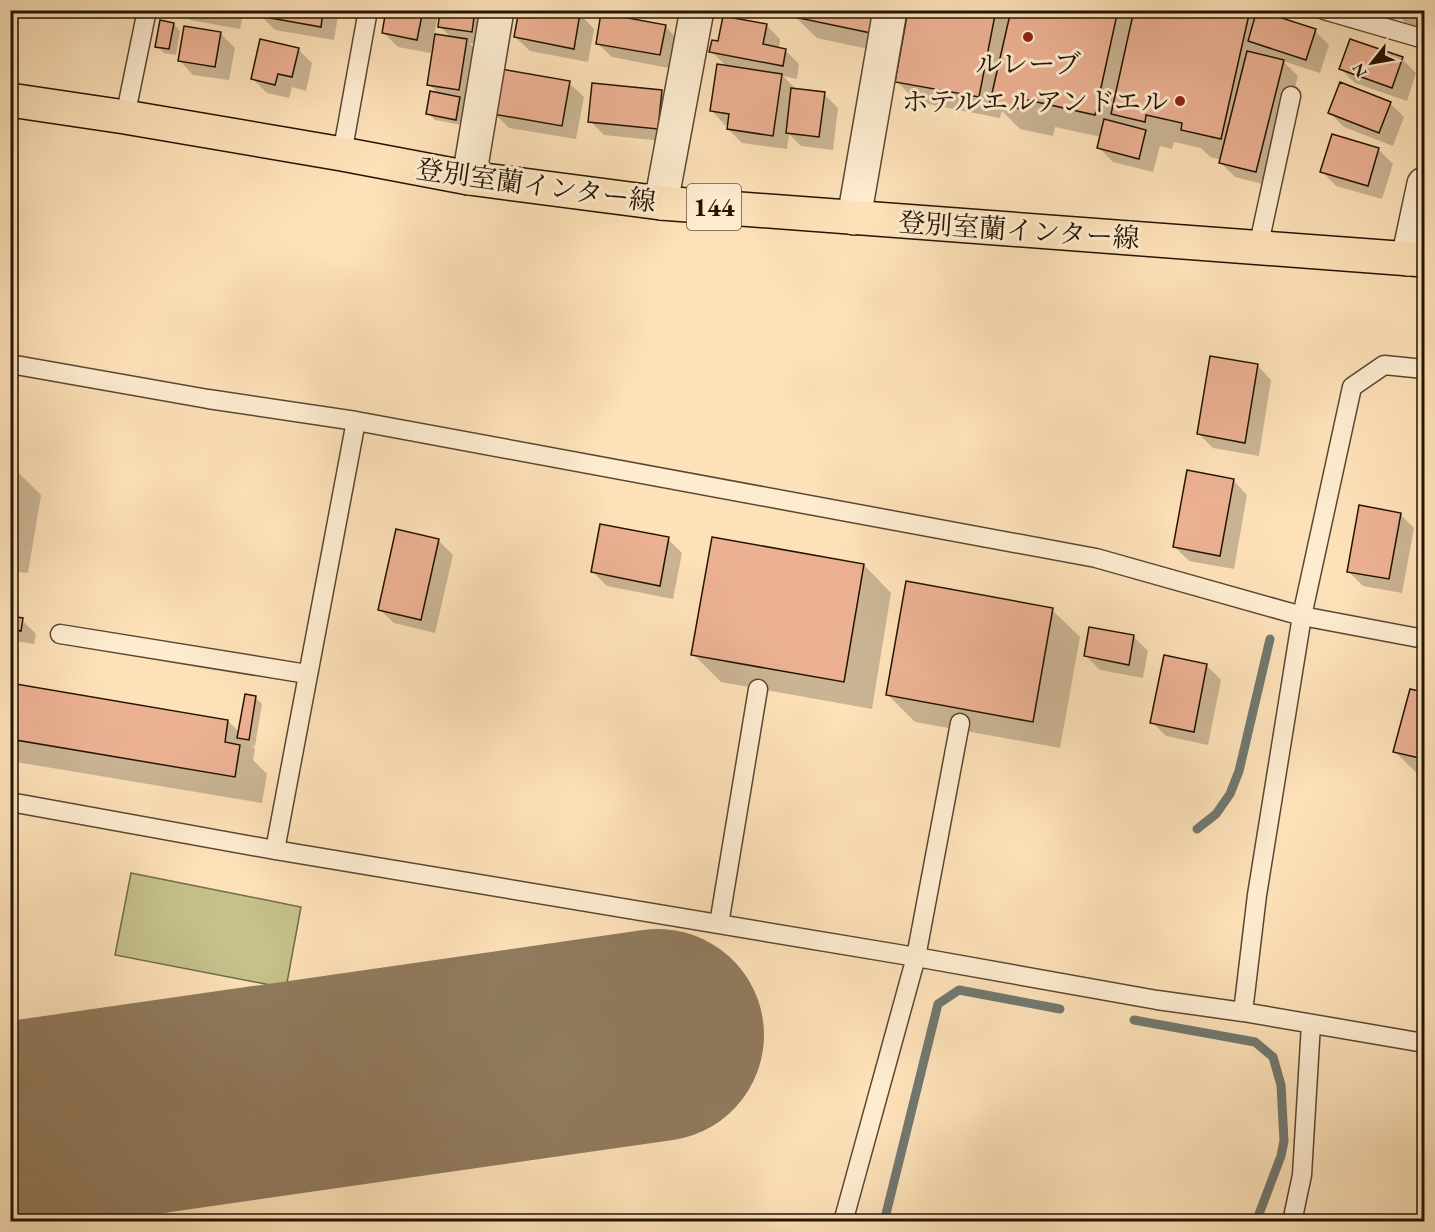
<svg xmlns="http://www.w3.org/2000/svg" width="1435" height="1232" viewBox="0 0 1435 1232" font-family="'EB Garamond','Noto Serif JP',serif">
<rect width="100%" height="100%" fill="#fde1b8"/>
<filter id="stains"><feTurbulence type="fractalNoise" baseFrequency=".00333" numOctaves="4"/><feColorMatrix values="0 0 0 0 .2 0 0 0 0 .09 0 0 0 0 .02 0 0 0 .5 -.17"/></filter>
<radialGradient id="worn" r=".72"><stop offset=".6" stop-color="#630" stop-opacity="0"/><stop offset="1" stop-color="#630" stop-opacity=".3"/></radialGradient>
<path fill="#c5c18b" stroke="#746a46" stroke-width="1.5" d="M131 873 301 907 286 988 115 955Z"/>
<path fill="#0003" fill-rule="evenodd" d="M180 10H244L240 29 190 20Z
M262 10H339L334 40 275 30 261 16Z
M388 10H490L486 45 469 43 481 54 473 103 463 101 466 105 462 125 435 120 428 113 439 94 429 84 435 47H432L431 53 398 47 383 32ZM439 11H441L440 26 451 38 434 35Z
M900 10 891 54 817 38 795 17Z
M910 10H1283L1281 20 1315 31 1329 45 1320 73 1283 61 1298 76 1270 186 1235 177 1221 163 1222 160 1210 157 1201 148 1174 142 1172 149 1160 146 1153 172 1113 162 1099 148 1101 137 1055 127 1053 136 1020 129 1002 111 1000 118 918 102 896 81Z
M1292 10H1306L1305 14Z
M1347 10H1381L1379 19Z
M1393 10H1424V29L1406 23Z
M580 14 594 29 588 62 530 51 515 37Z
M174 24 180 31 176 55 164 53 157 46Z
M766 25 780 39 779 49 785 50 799 64 797 79 783 76 796 89 824 94 838 108 833 150 801 146 789 134 787 149 742 143 728 129 729 125H725L711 110 727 67 711 51 720 43Z
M665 26 679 41 674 69 612 57 597 43Z
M221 34 235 48 229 80 193 75 179 60Z
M298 49 312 63 306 91 292 87 289 98 267 93 253 79Z
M1402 59 1416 73 1407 101 1355 83 1341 69Z
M569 83 584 97 576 139 509 128 495 114Z
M661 92 675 106 672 142 604 135 590 121Z
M1390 103 1404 117 1393 146 1344 127 1330 113Z
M1378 149 1393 164 1382 199 1336 186 1322 171Z
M1257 365 1271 380 1259 456 1213 448 1199 434Z
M10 467H13L41 495 28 573 10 571Z
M1233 480 1247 495 1234 569 1189 561 1175 547Z
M1400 514 1414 528 1402 593 1363 586 1348 571Z
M668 539 682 553 673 599 607 586 593 572Z
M439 541 453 555 435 633 394 623 379 609Z
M864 565 891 593 872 709 721 682 693 654Z
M1052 610 1080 637 1060 748 915 722 887 694Z
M10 618 22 620 36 634 34 644 10 640Z
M1134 637 1148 651 1143 678 1100 670 1086 656Z
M1165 657 1207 666 1221 680 1208 745 1166 736 1152 722Z
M10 684 228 721 240 733 255 697 262 704 255 746 252 745 255 749 253 760 267 774 262 803 10 761Z
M1411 691 1424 694V780L1395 752Z"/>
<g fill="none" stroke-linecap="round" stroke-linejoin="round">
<path stroke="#717870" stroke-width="9" d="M1197 829 1216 814 1230 794 1239 771 1270 639
M1134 1020 1255 1042 1273 1057 1281 1085 1284 1141 1281 1156 1256 1222
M884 1222 938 1004 959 990 1060 1009"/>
<path stroke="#907a5d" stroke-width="212" d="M10 1128 658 1035"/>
</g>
<path fill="#ecb193" stroke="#241402" stroke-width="1.5" d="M260 10H323L321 27 259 16Z
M386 10H423L417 40 382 33Z
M440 10H475L472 32 438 27Z
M519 10H568L580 13 574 49 514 37Z
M795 10H875L871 33 794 17Z
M908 10H996L979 97 895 82Z
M1011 10H1118L1095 115 1028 100 1026 110 990 102Z
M1134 10H1250L1221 139 1181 130 1182 123 1146 115 1145 122 1111 114Z
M1257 10 1316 29 1306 60 1248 41Z
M1394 10H1424V20Z
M601 13 666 25 660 55 596 44Z
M723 16 767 24 763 44 786 49 783 66 709 52 712 40 718 41Z
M160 20 174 23 169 49 155 47Z
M184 26 221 32 215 67 178 61Z
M435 34 467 39 459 90 427 85Z
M260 39 299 48 292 77 278 74 275 85 251 79Z
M1350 39 1403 57 1392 88 1339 69Z
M1247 51 1284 60 1256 172 1219 163Z
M717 64 782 74 773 136 727 129 729 114 710 111Z
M501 69 570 81 562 126 493 114Z
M1340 82 1391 102 1379 133 1328 113Z
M592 83 662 90 658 129 588 122Z
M791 88 825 92 819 137 786 133Z
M430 91 460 97 456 120 426 114Z
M1104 119 1146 130 1139 159 1097 148Z
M1332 134 1379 148 1368 186 1320 172Z
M1210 356 1258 364 1245 443 1197 434Z
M1187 470 1234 479 1220 556 1173 547Z
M1359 505 1401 513 1389 579 1347 572Z
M600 524 669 537 660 586 591 572Z
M396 529 439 539 421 620 378 610Z
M712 537 864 564 844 682 691 655Z
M906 581 1053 608 1033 722 886 695Z
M10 616 23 618 21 631 10 629Z
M1089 627 1134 635 1129 665 1084 656Z
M1164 655 1207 664 1194 732 1150 723Z
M10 683 228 720 225 742 240 745 235 777 10 739Z
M1410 689 1424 692V759L1393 752Z
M245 694 256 696 249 740 237 738Z"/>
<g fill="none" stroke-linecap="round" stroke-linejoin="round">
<defs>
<path id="service" d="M1324 10 1424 39
M125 117 147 10
M342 154 368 10
M1258 248 1291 96
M10 364 208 399 356 421 1096 558 1302 616 1424 639
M1424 369 1384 365 1352 387 1302 616 1257 895 1243 1012 1424 1043
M60 634 307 674
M10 802 275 850 916 957 1157 1000 1243 1012
M275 850 356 421
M719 924 758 689
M843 1222 916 957 960 723
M1292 1222 1302 1175 1311 1024"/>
<path id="minor" d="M469 178 497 10
M661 203 697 10
M854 218 890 10
M1408 259 1424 184"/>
<path id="primary" d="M10 100 125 117 342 154 469 178 661 203 1424 260"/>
</defs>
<use href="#service" stroke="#5a4730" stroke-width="21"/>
<use href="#minor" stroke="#5a4730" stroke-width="36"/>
<use href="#primary" stroke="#241402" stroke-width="36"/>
<use href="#service" stroke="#feecd1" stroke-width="18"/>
<use href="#minor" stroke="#feecd1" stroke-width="33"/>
<use href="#primary" stroke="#fde1b8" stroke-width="33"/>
</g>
<g fill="#8f2418" stroke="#feecd1" stroke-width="2">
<circle cx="1028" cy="37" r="6"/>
<circle cx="1180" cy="101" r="6"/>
</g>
<g text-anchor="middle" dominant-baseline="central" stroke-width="6" stroke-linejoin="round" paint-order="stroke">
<rect fill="#feecd1" stroke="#655540" stroke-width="1.5" x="687" y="184" width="54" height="46" rx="4.5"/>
<g font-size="26" font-weight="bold" fill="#241402">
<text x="714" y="207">144</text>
</g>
<g font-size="27" fill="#241402" stroke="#feecd1">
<text x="1028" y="63">ルレーブ</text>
<text x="1168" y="101" text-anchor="end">ホテルエルアンドエル</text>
</g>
<g font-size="27" fill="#241402" stroke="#feecd1">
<text transform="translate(536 185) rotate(8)">登別室蘭インター線</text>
<text transform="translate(1019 230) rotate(4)">登別室蘭インター線</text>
</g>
</g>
<rect width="1435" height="1232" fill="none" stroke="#fde1b8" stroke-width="36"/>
<rect x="12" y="12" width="1411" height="1208" fill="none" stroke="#241402" stroke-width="3"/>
<rect x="18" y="18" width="1399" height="1196" fill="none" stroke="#241402" stroke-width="1.5"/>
<g transform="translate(1372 63) rotate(239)" stroke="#feecd1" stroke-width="4.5" paint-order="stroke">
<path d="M0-4.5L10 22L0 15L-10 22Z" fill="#241402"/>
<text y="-9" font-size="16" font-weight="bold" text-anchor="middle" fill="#241402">N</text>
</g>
<rect width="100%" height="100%" filter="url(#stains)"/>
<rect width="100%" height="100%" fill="url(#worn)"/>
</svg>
